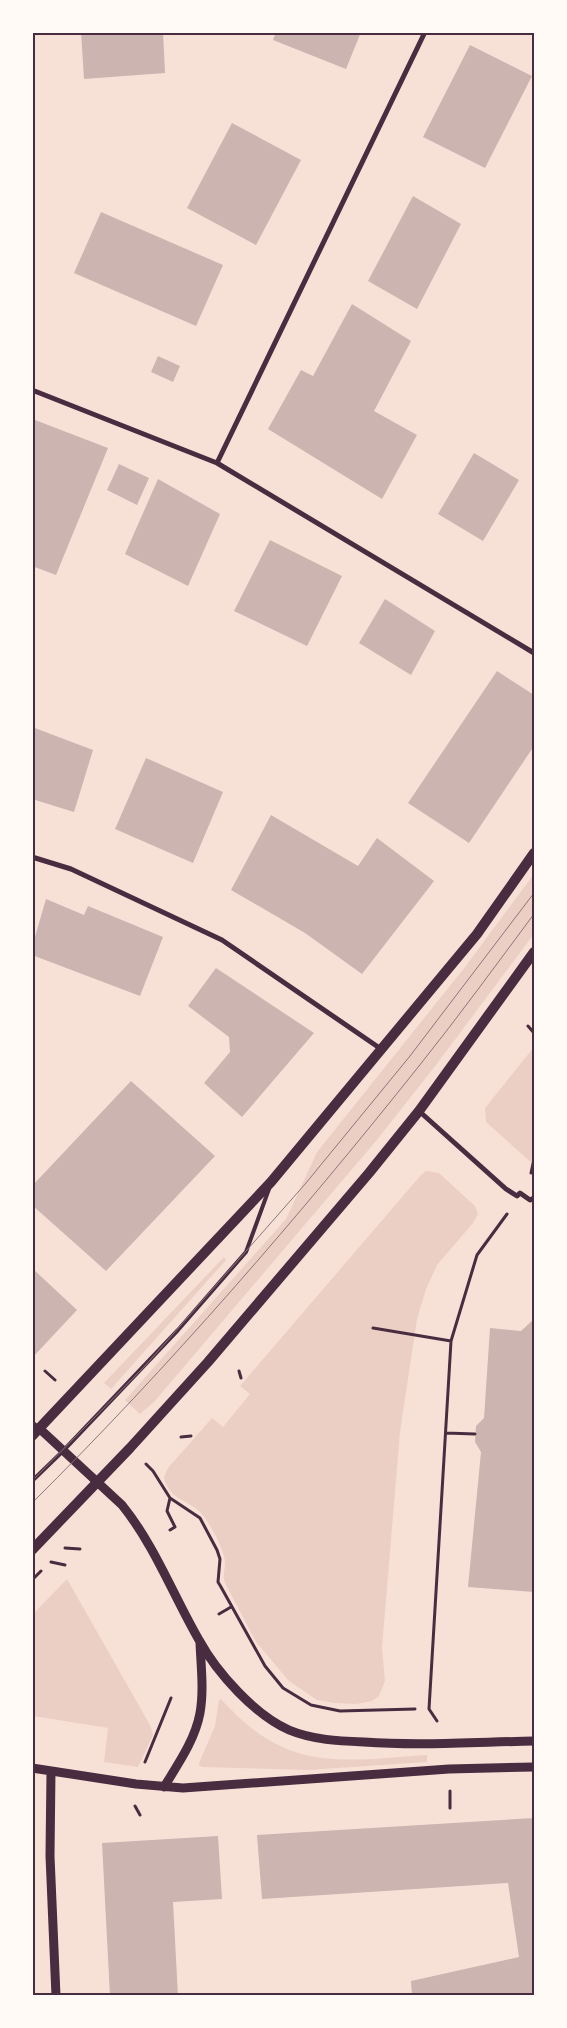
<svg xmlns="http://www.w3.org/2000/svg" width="567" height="2028" viewBox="0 0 567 2028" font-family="Ubuntu,sans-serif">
<rect width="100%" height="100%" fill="#f7e1d7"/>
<path fill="#ebcfc5" d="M534 874V934L436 1065 376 1141 154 1402 140 1414 125 1400 286 1219 317 1152 465 967Z
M534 1047V1165L486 1122 485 1108Z
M426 1171 439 1173 475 1206 478 1214 473 1223 437 1265 426 1289 417 1319 400 1432 382 1648 385 1681 379 1696 372 1701 356 1704 335 1703 317 1700 289 1681 256 1642 225 1583C222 1575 225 1571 225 1564 226 1552 208 1519 199 1511 185 1499 168 1498 164 1477L168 1468 212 1418 223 1427 250 1394 240 1386 421 1175Z
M224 1257 226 1260 111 1389 104 1383Z
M67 1579 150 1725 153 1735 138 1767 104 1762 108 1728 33 1716V1614Z
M221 1699C287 1773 338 1761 427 1755V1762L308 1770 202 1767 199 1765V1763L215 1726 219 1700Z"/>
<path fill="#ccb4b1" d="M81 32H163L165 73 84 79Z
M276 32H361L346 69 273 40Z
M470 45 532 76 485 168 423 137Z
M232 123 301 160 256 245 187 208Z
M413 196 461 224 417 309 368 281Z
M101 212 223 265 196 326 74 273Z
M352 304 411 341 374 411 417 435 382 499 268 429 301 370 313 376Z
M158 356 180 366 173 382 151 372Z
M35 420 108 448 56 575 32 566V426Z
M474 453 519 480 483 541 438 514Z
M119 464 149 478 137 505 107 490Z
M158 479 220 514 188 586 125 554Z
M270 540 342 576 307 646 234 611Z
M385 599 435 631 411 675 359 643Z
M497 671 534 695V746L469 843 408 803Z
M32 727 93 750 74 812 32 799Z
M146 758 223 792 193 863 115 829Z
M271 815 358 866 377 838 434 881 362 974 305 933 231 890Z
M46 899 84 915 88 906 163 937 140 996 32 955V947Z
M216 968 314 1033 242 1117 204 1083 230 1052 229 1037 188 1006Z
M131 1081 215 1156 106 1271 32 1205V1186Z
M32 1268 77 1310 32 1358Z
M534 1319V1592L468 1587 481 1452 475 1442 476 1426 484 1418 490 1328 521 1331Z
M534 1818V1996H412L411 1981 519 1957 508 1883 262 1899 257 1835Z
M218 1836 222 1899 173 1902 178 1996H110L102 1843Z"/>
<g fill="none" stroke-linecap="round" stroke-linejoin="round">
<path stroke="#4a2c40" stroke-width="3" d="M528 1026 534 1033
M531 1173 534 1159
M373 1328 451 1341
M45 1371 55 1380
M239 1371 241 1378
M446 1433 475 1434
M181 1437 191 1436
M146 1464 153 1471 170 1498 200 1518 217 1550 220 1559 218 1582 221 1587 265 1666 283 1688 311 1705 340 1711 415 1709
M170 1530 175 1527 167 1511 170 1498
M65 1548 80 1549
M51 1562 65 1565
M32 1580 41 1571
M219 1614 231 1607
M437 1721 429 1709 451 1341 477 1255 507 1214
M145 1762 171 1698
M450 1791V1808
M135 1806 140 1815"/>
<path stroke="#4a2c40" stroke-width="4" d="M32 1422 38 1427
M32 1481 62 1452 178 1330 246 1252 269 1189"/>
<path stroke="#4a2c40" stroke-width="5" d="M32 390 217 463 534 653
M217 463 425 32
M32 857 71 869 222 940 381 1049
M419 1111 506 1189 517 1196 520 1193 530 1200 534 1198"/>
<path stroke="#4a2c40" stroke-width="9" d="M40 1429 122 1505C155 1546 173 1595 199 1640 217 1673 255 1715 289 1730 313 1740 339 1741 364 1742 421 1746 478 1742 534 1741
M32 1768 136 1784 183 1788 449 1769 534 1767
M51 1771 50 1856 56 1996
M164 1787C178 1764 195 1740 200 1713 204 1690 201 1667 200 1643"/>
<path stroke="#4a2c40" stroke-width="10" d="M32 1436 271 1182 477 934 534 853
M32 1550 130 1448 208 1362 369 1173 419 1111 534 952"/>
<path stroke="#8f747c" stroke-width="1" d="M32 1481 144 1367 306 1183 410 1056 534 893
M32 1503C170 1366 298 1218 419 1066 459 1016 496 965 534 914"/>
</g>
<rect width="567" height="2028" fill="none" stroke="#fffaf5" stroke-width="68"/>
<rect x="34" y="34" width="499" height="1960" fill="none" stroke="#4a2c40" stroke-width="2"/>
</svg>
